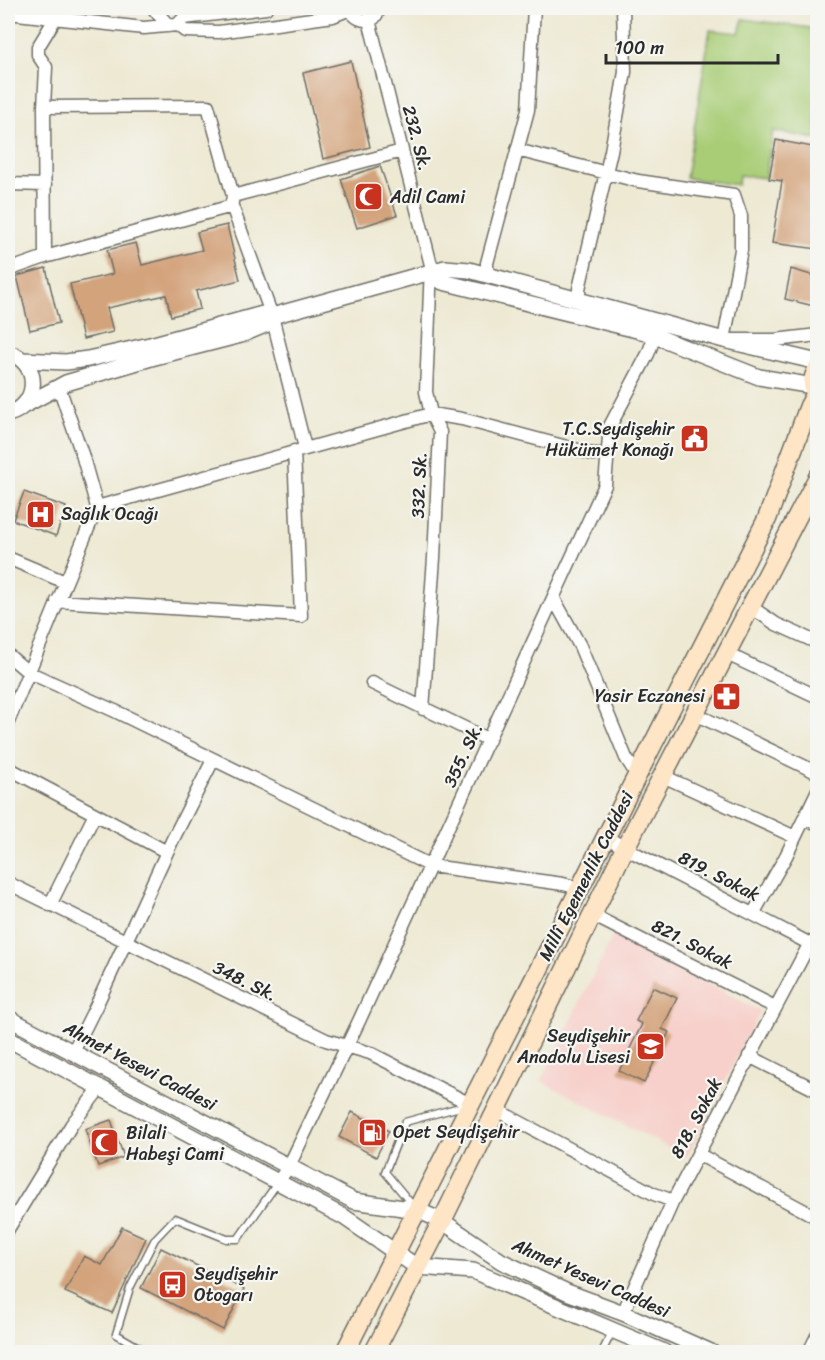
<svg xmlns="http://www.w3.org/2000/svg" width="825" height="1360" viewBox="0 0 825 1360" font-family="Sriracha,sans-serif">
<rect width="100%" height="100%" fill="#f6f6f2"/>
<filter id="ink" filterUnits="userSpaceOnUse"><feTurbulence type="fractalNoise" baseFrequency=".0167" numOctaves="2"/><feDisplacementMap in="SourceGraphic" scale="12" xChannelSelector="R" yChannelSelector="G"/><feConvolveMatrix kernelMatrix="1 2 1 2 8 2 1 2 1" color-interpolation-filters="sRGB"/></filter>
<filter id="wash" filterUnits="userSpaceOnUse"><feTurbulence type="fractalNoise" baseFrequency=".008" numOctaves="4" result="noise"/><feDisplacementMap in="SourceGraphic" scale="24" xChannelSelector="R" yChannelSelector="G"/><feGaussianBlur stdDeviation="1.35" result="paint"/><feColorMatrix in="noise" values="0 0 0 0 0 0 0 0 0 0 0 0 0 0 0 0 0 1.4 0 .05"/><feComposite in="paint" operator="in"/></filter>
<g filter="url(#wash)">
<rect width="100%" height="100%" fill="#ede9d3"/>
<path fill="#f7d0cb" d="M614 933 760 1011 687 1157 541 1081Z"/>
<path fill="#a9cd77" stroke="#6a7c51" stroke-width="1.5" d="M743 19 817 29V139L773 131 765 178 739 175 738 185 686 178 710 30 739 33Z"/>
<g id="blocks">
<path fill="#d3a37c" d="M351 61 370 147 323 159 303 73Z
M776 140 818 148V249L772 243 782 181 769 179Z
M380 166 397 215 357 228 341 179Z
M227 225 240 280 196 291 200 309 171 316 166 295 107 308 113 332 83 339 70 284 113 274 107 250 136 243 142 265 202 250 197 232Z
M46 268 59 323 30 330 17 276Z
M791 269 818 277V307L785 299Z
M24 492 66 507 56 536 13 520Z
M653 987 677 998 662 1029 669 1032 644 1083 619 1071 642 1024 636 1021Z
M352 1112 389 1131 376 1157 339 1137Z
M111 1120 124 1157 98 1166 85 1129Z
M122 1227 146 1238 112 1313 65 1292 84 1256 102 1265Z
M161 1248 244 1289 223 1330 141 1288Z"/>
</g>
</g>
<g filter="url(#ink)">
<use href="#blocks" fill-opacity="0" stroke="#6f6e66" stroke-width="1.5"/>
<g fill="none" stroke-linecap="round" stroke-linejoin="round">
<defs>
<path id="service" d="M414 1207 385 1172 405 1122 467 1105
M147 1352 116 1334 130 1288 155 1239 175 1218 227 1239H238L278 1182
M602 1352 613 1330"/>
<path id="minor" d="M153 8 169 26
M350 8C354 18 363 23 374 18L381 8
M8 13 144 28 177 25
M369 20 431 265 426 392 431 414 440 432 434 558 423 709
M177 25 185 31 219 32 333 16 350 9
M177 25 184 18 266 8
M44 107 208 106 233 196
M517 150 638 181 734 195 741 216V250L724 340H775L818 335
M8 184 45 185
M232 202 233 196 402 151
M45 257 44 107 46 67 38 55V47L55 19
M8 270 45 257 232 206 272 316 305 448
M487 275V263L528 110 534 8
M579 300V289L611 151 625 72 623 8
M97 507 431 414 462 419 593 454H607
M8 558 65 582
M554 599 580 646 626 758 637 775
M57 601 301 616 294 451
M751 607 776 624 818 643
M727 654 818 697
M8 655 28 672 115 711 431 866 563 884 579 888
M372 683 489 740
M695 714 818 773
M8 722 97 507 82 454 59 387
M8 768 167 852
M663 776 795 837
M804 818 818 824
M606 837 625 848 818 948
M8 883 326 1040 370 1053 470 1104
M50 905 95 814
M753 914 786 856 818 790
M592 915 775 1007
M73 1052 97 1004 172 841 213 760
M749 1056 818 1091
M497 1110 654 1194 673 1201
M698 1154 818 1218
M278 1182 289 1166 359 1021 605 485 610 426 648 354 655 336
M8 1229 72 1124 100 1088
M623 1313 673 1201 810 943
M809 1352 818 1334"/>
<path id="tertiary" d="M430 274 443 282 645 332 759 377 813 386
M8 353C41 361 40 406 8 414
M22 360 66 362 88 359 154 344 263 314 272 316 445 268 469 270 724 340 818 362
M25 405 66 383 151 358 241 335 267 324 272 316
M8 1018 354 1201 417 1210 442 1221 501 1261 567 1292 623 1313 711 1352
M8 1039 344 1217 417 1267 473 1271 664 1352"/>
<path id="secondary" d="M818 368C812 378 811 388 818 398
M345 1352 767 519 809 406 815 395
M374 1352 442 1221 625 848 818 477"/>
</defs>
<use href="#service" stroke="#6f6e66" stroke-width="9"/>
<use href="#minor" stroke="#6f6e66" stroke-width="15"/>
<use href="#tertiary" stroke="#6f6e66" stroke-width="18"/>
<use href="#secondary" stroke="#6f6e66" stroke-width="21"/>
<use href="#service" stroke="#fff" stroke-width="6"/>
<use href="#minor" stroke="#fff" stroke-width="12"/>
<use href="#tertiary" stroke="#fff" stroke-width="15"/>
<use href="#secondary" stroke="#fde5c5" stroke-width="18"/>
</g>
</g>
<defs>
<symbol id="mosque-square" viewBox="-11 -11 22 22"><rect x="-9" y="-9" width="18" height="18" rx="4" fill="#c8321e" stroke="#f6f6f2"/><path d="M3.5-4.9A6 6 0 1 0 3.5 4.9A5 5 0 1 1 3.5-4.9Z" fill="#fff"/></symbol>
<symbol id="civic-square" viewBox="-11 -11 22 22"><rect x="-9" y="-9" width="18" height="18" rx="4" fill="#c8321e" stroke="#f6f6f2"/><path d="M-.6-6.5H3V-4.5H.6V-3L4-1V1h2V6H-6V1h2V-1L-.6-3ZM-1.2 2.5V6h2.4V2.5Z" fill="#fff"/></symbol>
<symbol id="hospital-square" viewBox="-11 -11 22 22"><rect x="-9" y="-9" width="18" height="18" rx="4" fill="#c8321e" stroke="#f6f6f2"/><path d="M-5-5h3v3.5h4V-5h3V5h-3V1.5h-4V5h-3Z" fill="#fff"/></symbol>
<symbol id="pharmacy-square" viewBox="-11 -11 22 22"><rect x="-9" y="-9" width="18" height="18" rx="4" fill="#c8321e" stroke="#f6f6f2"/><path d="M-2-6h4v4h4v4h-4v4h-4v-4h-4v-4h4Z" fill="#fff"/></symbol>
<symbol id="school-square" viewBox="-11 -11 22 22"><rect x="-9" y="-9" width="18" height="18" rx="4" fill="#c8321e" stroke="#f6f6f2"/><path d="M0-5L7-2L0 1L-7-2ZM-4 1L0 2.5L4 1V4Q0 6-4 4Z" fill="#fff"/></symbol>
<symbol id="fuel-square" viewBox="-11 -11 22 22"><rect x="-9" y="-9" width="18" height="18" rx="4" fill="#c8321e" stroke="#f6f6f2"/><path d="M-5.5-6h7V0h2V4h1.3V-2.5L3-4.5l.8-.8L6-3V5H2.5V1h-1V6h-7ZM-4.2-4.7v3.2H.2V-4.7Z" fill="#fff"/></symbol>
<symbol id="bus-square" viewBox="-11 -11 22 22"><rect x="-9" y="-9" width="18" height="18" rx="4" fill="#c8321e" stroke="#f6f6f2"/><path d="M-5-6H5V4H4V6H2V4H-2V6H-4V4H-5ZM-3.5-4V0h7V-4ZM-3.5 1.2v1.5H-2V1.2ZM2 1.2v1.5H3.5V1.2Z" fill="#fff"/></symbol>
</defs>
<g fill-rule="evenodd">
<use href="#mosque-square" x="352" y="180" width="33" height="33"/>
<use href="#civic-square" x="678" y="422" width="33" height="33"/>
<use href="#hospital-square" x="24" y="498" width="33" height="33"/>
<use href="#pharmacy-square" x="710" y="680" width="33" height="33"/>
<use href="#school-square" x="634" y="1030" width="33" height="33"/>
<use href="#fuel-square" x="356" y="1116" width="33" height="33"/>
<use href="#mosque-square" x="88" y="1126" width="33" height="33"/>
<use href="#bus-square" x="156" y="1268" width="33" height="33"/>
</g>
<g text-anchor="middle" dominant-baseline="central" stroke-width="4.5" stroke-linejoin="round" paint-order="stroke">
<g font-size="18" fill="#2b2b2b" stroke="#f6f6f2">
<text transform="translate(417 138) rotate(75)">232. Sk.</text>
<text transform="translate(419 485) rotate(-88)">332. Sk.</text>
<text transform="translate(463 755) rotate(-65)">355. Sk.</text>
<text transform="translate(586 876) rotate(-63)">Millî Egemenlik Caddesi</text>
<text transform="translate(719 876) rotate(27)">819. Sokak</text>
<text transform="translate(692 944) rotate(27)">821. Sokak</text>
<text transform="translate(245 981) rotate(26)">348. Sk.</text>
<text transform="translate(140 1066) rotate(28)">Ahmet Yesevi Caddesi</text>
<text transform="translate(696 1118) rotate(-62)">818. Sokak</text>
<text transform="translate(591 1278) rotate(24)">Ahmet Yesevi Caddesi</text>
</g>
<g font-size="18" fill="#2b2b2b" stroke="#f6f6f2" text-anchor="start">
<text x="390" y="197">Adil Cami</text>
<text x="674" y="429" text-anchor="end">T.C.Seydişehir<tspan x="674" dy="21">Hükümet Konağı</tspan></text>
<text x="61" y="514">Sağlık Ocağı</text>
<text x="705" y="696" text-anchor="end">Yasir Eczanesi</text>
<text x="630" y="1036" text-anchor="end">Seydişehir<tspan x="630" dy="21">Anadolu Lisesi</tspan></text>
<text x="393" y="1132">Opet Seydişehir</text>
<text x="126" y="1133">Bilali<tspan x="126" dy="21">Habeşi Cami</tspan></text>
<text x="194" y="1274">Seydişehir<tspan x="194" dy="21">Otogarı</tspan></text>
</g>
</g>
<rect width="825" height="1360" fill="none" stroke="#f6f6f2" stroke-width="30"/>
<path d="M606 54v9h172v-9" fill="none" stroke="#2b2b2b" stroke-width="3"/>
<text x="615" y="54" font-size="18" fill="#2b2b2b" stroke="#f6f6f2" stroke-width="4.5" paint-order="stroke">100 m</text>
</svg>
